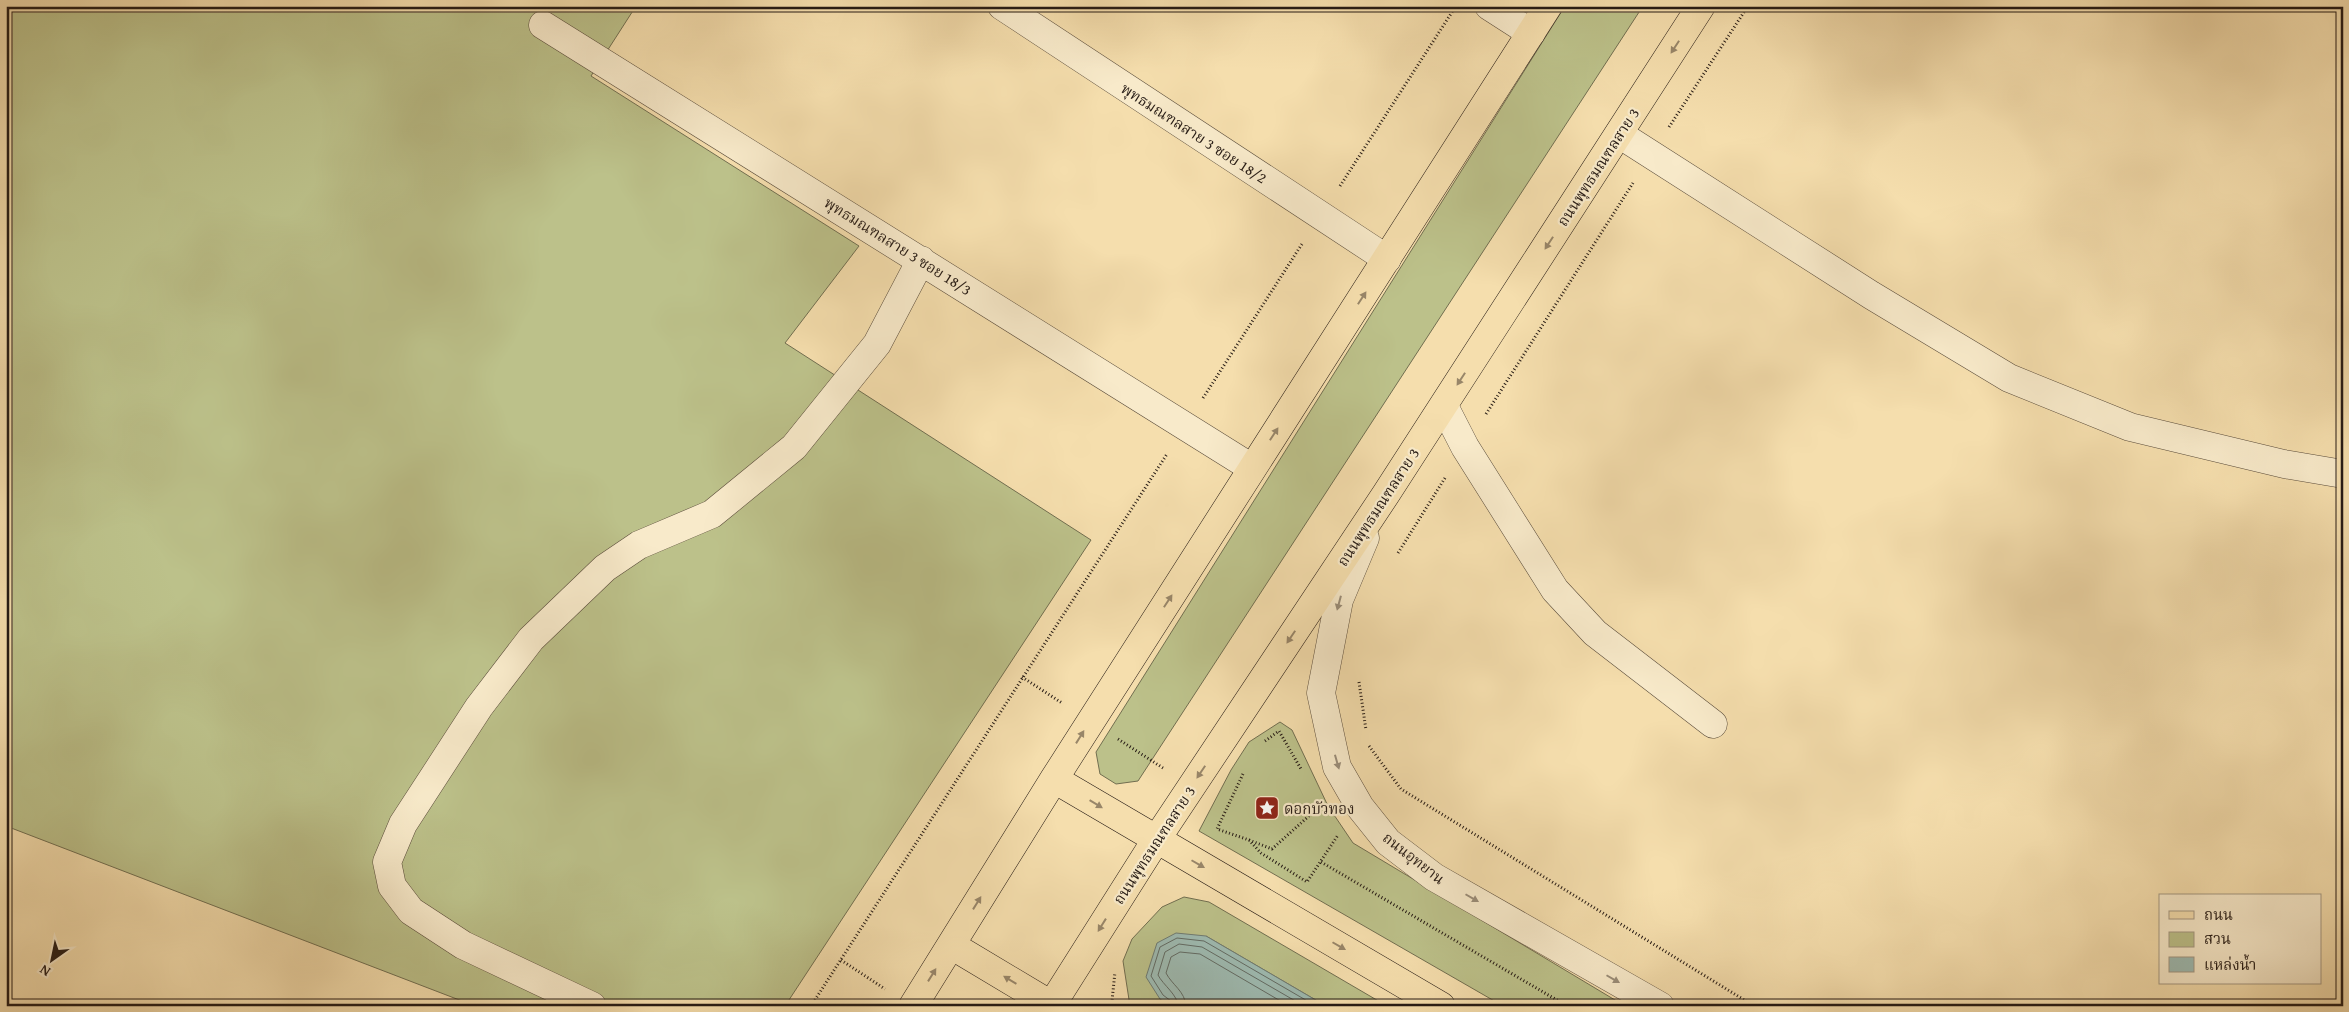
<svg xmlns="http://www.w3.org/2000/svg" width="2349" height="1012" viewBox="0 0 2349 1012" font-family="'Gentium Book Plus','Noto Serif Thai',serif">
<rect width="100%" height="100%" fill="#f5dead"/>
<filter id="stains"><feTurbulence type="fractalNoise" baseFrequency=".004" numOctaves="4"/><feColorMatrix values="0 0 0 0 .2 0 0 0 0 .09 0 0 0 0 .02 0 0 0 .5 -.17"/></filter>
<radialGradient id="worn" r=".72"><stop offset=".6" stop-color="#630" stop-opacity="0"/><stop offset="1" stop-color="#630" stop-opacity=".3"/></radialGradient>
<path fill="#bcc18a" stroke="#716e50" d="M6 6H636L591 76 859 246 785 343 1091 540 785 1006H475L6 826Z
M1565 6H1643L1138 781 1116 784 1100 774 1096 752Z
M1280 722 1292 730 1328 806 1353 843 1625 1006H1503L1199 831 1231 770 1249 742Z
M1184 897 1209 902 1387 1006H1326L1206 936 1160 999 1170 1006H1130L1123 961 1132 939 1162 907Z"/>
<path fill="#9ebbb2" stroke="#6e7b73" d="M1176 933 1206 936 1326 1006H1170L1160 999 1146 977 1157 943Z"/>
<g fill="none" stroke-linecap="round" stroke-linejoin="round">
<path stroke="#626b64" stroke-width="1" d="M1172 1006 1171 1001 1163 995 1151 976 1160 947 1177 938 1204 941 1316 1006
M1178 1006C1178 995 1163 985 1158 975L1165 952 1179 944 1202 947 1304 1006
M1186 1006C1185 991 1172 985 1166 973L1171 957 1180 952 1200 954 1289 1006"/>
<defs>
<path id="minor" d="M1002 6 1387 259
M1489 6 1531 33
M543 25 1252 468
M1619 134 1871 295 2009 378 2130 427 2284 464 2343 474
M1444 406 1465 447 1555 590 1595 633 1713 724
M1365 538 1339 600 1321 693 1337 767 1360 807 1388 842 1434 877 1660 1006
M592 1006 463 945 411 911 392 886 387 862 403 824 479 707 531 639 605 568 639 545 712 514 794 447 877 344 921 260"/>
<path id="major" d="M1054 779 1441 1006
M951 945 1053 1006
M913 1006 1054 779 1548 6
M1051 1006 1156 840 1386 494 1701 6"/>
</defs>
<use href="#minor" stroke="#5a4c3b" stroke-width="29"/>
<use href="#major" stroke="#261b15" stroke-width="29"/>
<path stroke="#261b15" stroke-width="3" stroke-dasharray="1 2.5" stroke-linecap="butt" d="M1669 127 1748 6
M1340 186 1454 9
M1203 398 1302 244
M1486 414 1633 183
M1398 553 1445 478
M1022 677 1062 703
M1359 682 1366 730
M1118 739 1163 768
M1265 741 1279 731 1301 769
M1369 746 1401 789 1754 1006
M1243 774 1217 829 1249 840 1261 853 1307 882 1338 835
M1249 840 1272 849 1320 806
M1321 862 1567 1006
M841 960 885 989
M811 1006 1167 454
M1109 1006 1112 1001 1115 972"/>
<use href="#minor" stroke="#f8eaca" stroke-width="28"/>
<use href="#major" stroke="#f5dead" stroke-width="28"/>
</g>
<defs><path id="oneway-solid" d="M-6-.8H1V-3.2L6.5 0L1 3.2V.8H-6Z" transform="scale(1.25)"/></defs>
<g fill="#988669">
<use href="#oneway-solid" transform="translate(1675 47) rotate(123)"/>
<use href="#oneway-solid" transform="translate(1549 243) rotate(123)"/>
<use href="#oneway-solid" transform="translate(1362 298) rotate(-57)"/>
<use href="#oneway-solid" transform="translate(1461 379) rotate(123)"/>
<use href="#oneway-solid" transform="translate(1274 434) rotate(-57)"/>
<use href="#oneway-solid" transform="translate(1168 601) rotate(-57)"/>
<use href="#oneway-solid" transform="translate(1291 637) rotate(124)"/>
<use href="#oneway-solid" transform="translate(1080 737) rotate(-58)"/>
<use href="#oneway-solid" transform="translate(1201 772) rotate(124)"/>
<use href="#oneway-solid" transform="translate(1096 804) rotate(31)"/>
<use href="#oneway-solid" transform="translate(1198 864) rotate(30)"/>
<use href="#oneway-solid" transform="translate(977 903) rotate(-58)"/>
<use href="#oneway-solid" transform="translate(1102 925) rotate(122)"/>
<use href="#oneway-solid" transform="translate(1339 946) rotate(30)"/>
<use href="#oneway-solid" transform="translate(932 975) rotate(-58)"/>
<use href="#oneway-solid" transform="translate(1010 980) rotate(-149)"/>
</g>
<g fill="#9a8d79">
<use href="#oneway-solid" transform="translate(1339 603) rotate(105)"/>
<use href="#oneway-solid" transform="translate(1337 762) rotate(74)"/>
<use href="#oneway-solid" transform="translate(1472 898) rotate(30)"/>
<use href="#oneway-solid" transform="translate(1613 979) rotate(30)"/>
</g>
<defs>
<symbol id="sight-square" viewBox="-11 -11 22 22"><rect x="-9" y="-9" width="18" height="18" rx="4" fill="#8f2418" stroke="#f8eaca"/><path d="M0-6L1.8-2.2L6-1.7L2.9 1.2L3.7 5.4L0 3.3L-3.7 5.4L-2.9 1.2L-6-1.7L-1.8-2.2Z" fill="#fff"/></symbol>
</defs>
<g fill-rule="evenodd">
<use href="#sight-square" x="1253" y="794" width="28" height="28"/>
</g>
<g text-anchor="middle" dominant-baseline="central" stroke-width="4.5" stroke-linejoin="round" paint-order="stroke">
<g font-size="15" fill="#261b15" stroke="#f8eaca">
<text transform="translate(1194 133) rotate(33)">พุทธมณฑลสาย 3 ซอย 18/2</text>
<text transform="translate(1598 167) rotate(-57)">ถนนพุทธมณฑลสาย 3</text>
<text transform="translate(898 246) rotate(32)">พุทธมณฑลสาย 3 ซอย 18/3</text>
<text transform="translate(1378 507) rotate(-57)">ถนนพุทธมณฑลสาย 3</text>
<text transform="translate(1154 845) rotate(-57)">ถนนพุทธมณฑลสาย 3</text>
<text transform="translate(1414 858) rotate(38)">ถนนอุทยาน</text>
</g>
<g font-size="15" fill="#261b15" stroke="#f8eaca" text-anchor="start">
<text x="1284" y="808">ดอกบัวทอง</text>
</g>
</g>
<rect width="2349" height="1012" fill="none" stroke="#f5dead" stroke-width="25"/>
<rect x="8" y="8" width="2334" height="997" fill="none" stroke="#261b15" stroke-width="2.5"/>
<rect x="12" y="12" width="2324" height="987" fill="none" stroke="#261b15"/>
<rect x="2159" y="894" width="162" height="90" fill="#f8eaca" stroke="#a49782"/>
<rect x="2169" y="911" width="25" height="8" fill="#f5dead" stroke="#a49782"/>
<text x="2204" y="920" font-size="15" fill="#261b15">ถนน</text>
<rect x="2169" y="932" width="25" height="15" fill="#bcc18a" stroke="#a49782"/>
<text x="2204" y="944" font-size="15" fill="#261b15">สวน</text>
<rect x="2169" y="957" width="25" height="15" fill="#9ebbb2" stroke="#a49782"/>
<text x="2204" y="970" font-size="15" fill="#261b15">แหล่งน้ำ</text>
<g transform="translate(52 960) rotate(213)" stroke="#f8eaca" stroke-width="4" paint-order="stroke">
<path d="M0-4L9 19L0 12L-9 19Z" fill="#261b15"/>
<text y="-8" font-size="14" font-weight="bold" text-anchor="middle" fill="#261b15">N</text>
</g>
<rect width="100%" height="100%" filter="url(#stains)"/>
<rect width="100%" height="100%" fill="url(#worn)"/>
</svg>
